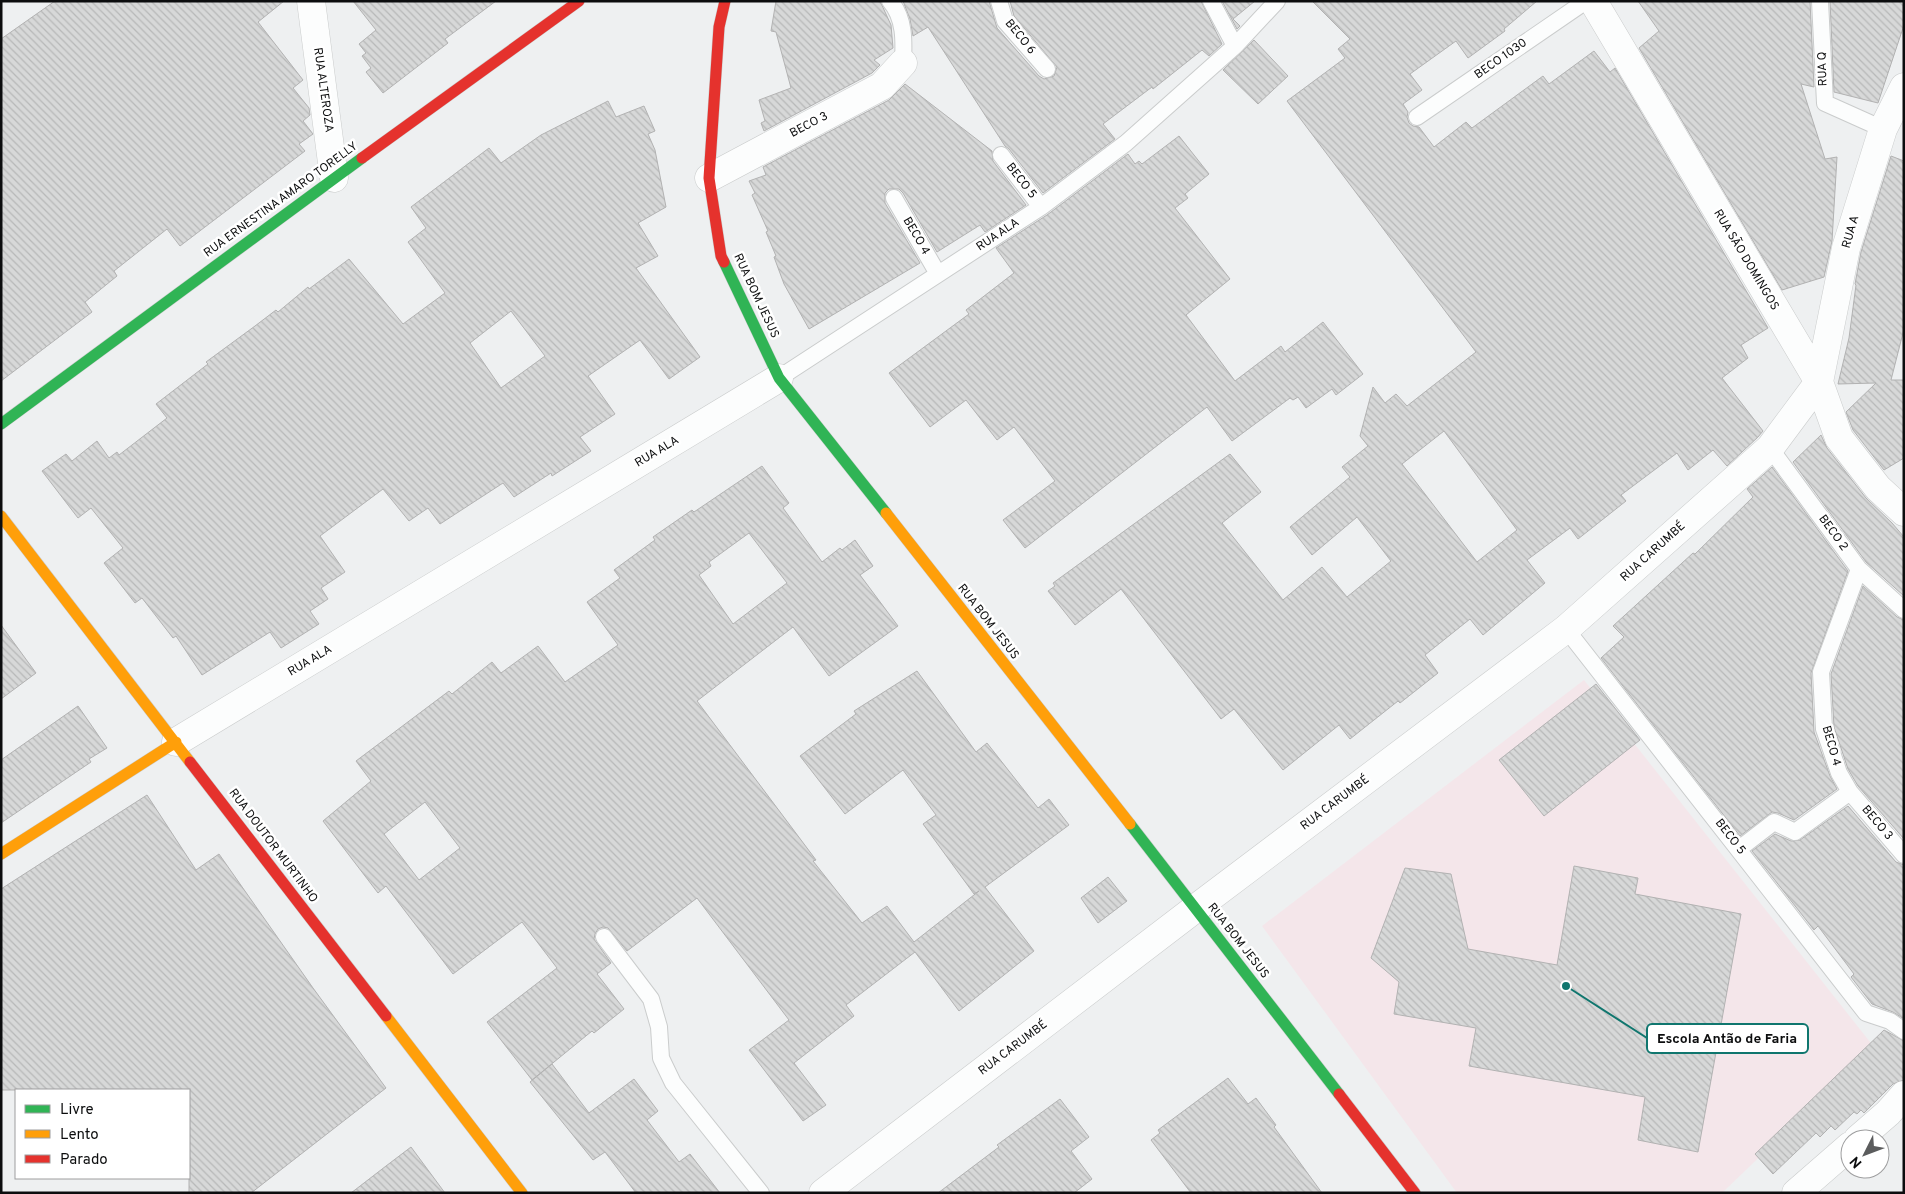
<svg xmlns="http://www.w3.org/2000/svg" width="1905" height="1194" viewBox="0 0 1905 1194" font-family="Overpass,sans-serif">
<defs>
<pattern id="building-back-hatch" width="6" height="6" patternUnits="userSpaceOnUse" patternTransform="scale(1.25)"><rect width="6" height="6" fill="#d7d8d8"/><path d="M-1 5l2 2M0 0l6 6M5-1l2 2" fill="none" stroke="#b7b8b8"/></pattern>
</defs>
<rect width="100%" height="100%" fill="#eef0f1"/>
<path fill="#f4e6ea" d="M1584 680 1874 1047 1722 1193H1457L1262 926Z"/>
<path fill="url(#building-back-hatch)" stroke="#b2b2b2" fill-rule="evenodd" d="M55 1H284L258 22 303 80 293 88 309 108 310 115 303 121 313 134 299 144 305 151 180 246 167 229 114 271 117 276 85 302 92 312 1 381V39Z
M353 1H496L445 39 448 43 383 93 366 72 371 68 362 56 366 53 359 44 376 30Z
M776 1H880L891 25 893 48 874 60 880 65 872 73 764 131 761 123 765 121 759 100 791 88 776 32 771 31Z
M903 1H989L997 28 1039 76 1044 79 1054 76 1057 67 1014 16 1010 1H1201L1222 44 1209 56 1202 50 1153 89 1152 87 1103 124 1115 139 1043 193 1009 149 1005 146 928 27 913 36 910 19Z
M1222 1H1255L1233 19 1240 26 1237 29Z
M1312 1H1537L1504 29 1505 31 1468 58 1456 41 1410 74 1422 90 1403 104 1408 112 1407 117 1409 123 1413 126 1419 127 1434 147 1466 122 1472 128 1543 76 1549 84 1594 51 1610 72 1615 68 1768 328 1741 345 1748 358 1722 378 1763 431 1758 437 1727 466 1713 450 1688 470 1677 453 1621 495 1626 501 1578 539 1570 528 1527 560 1545 583 1483 635 1470 619 1425 655 1438 673 1400 703 1398 701 1350 739 1339 725 1283 770 1234 709 1221 719 1121 589 1075 625 1048 591 1055 586 1053 583 1230 454 1261 492 1222 523 1283 600 1322 567 1347 597 1391 561 1357 517 1312 555 1290 527 1350 477 1342 467 1368 446 1360 436 1373 387 1385 403 1396 394 1407 406 1476 352 1287 101 1345 58 1338 49 1350 39ZM1444 431 1517 530 1477 562 1402 464Z
M1638 1H1810L1814 87 1801 84 1825 159 1837 157 1832 241 1824 277 1782 290 1639 48 1659 31Z
M1830 1H1904V25L1878 103 1834 92Z
M1254 40 1288 76 1258 104 1223 70Z
M905 84 992 151 993 161 1026 205 985 232 980 225 937 252 903 193 899 189H889L885 193V203L920 263 809 329 784 284 774 257 776 256 766 232 768 231 752 195 755 193 749 181 766 175 763 167 889 100Z
M608 101 616 117 644 106 655 131 648 134 655 150 666 207 638 223 658 256 636 268 700 357 669 379 640 340 588 376 615 414 580 437 591 451 552 476 551 473 514 497 503 483 440 524 428 508 409 521 383 489 320 536 345 572 321 588 328 599 310 611 319 624 281 648 270 632 202 675 176 636 173 638 142 598 135 603 104 563 123 548 91 508 78 518 42 471 66 454 72 461 97 441 109 458 117 452 119 455 167 418 156 404 208 364 206 362 255 326 276 310 278 312 308 287 309 289 349 259 403 324 445 293 408 242 426 228 411 207 489 148 501 163 541 135ZM511 311 545 356 501 388 470 343Z
M1179 136 1209 174 1185 194 1188 198 1175 208 1230 279 1186 315 1235 381 1281 346 1285 352 1323 322 1363 374 1336 395 1332 389 1306 408 1298 397 1293 400 1290 398 1232 441 1207 407 1025 548 1003 520 1055 481 1014 427 997 440 966 400 930 427 889 373 969 314 966 310 1014 273 996 248 1047 215 1128 154 1135 164 1139 161 1142 164Z
M1891 156 1904 161V329L1891 380H1904V458L1884 470 1853 430 1846 412 1876 383 1838 384 1849 338 1856 285 1855 284 1861 252Z
M1821 435 1827 448 1866 498 1892 523 1904 537V596L1866 562 1793 462Z
M762 466 789 503 783 508 822 562 840 548 842 550 855 540 873 566 860 575 898 626 829 676 793 627 697 701 816 860 813 861 862 923 887 906 914 942 979 891 974 894 923 824 936 815 903 770 845 814 800 756 856 714 854 711 917 671 976 752 987 743 1038 808 1049 799 1069 825 985 887 1034 951 959 1011 915 952 846 1005 854 1016 794 1063 826 1105 803 1121 749 1050 789 1020 697 898 627 951 608 928 603 927 598 929 595 934 594 939 611 963 597 974 624 1009 594 1033 592 1031 532 1080 487 1022 557 968 522 922 453 974 386 886 378 893 323 821 371 781 356 761 449 691 452 694 492 662 501 673 538 646 565 682 618 645 587 602 620 578 614 570 655 540 653 537 692 510 694 512ZM749 533 787 583 733 624 699 575 711 566 709 562ZM425 802 460 848 419 880 384 834Z
M1772 467 1848 571 1811 673 1814 732 1830 776 1837 789 1794 820 1778 813 1772 812 1740 836 1601 658 1624 637 1613 626 1693 553 1695 554 1753 497 1747 489Z
M1863 586 1897 617 1904 620V839L1858 786 1848 769 1834 727 1831 674Z
M1 625 36 673 1 699Z
M1596 684 1640 740 1544 816 1499 760Z
M78 706 107 748 89 759 91 762 1 823V760Z
M147 795 196 870 219 854 313 988 386 1088 251 1193H189V1090H1V889Z
M1848 806 1896 862 1904 865V1019L1893 1012 1872 1004 1851 977 1854 974 1818 926 1814 930 1752 851 1775 834 1791 841 1800 840Z
M1574 866 1638 878 1635 894 1741 914 1698 1152 1638 1140 1645 1097 1469 1066 1476 1028 1394 1014 1399 982 1371 958 1405 868 1451 874 1468 949 1557 965Z
M1108 877 1127 901 1098 923 1081 898Z
M1884 1030 1904 1041V1080L1893 1084 1864 1113 1861 1110 1857 1114 1854 1112 1835 1130 1831 1126 1820 1137 1816 1133 1773 1174 1755 1154Z
M552 1064 589 1113 634 1079 658 1111 647 1120 679 1162 690 1154 720 1193H636L605 1152 593 1160 530 1082Z
M1228 1078 1248 1104 1256 1098 1276 1125 1274 1127 1322 1193H1191L1151 1140 1160 1133 1158 1130Z
M1060 1099 1089 1137 1071 1151 1092 1179 1074 1193H938L999 1147 997 1145Z
M411 1147 445 1193H351L386 1166Z"/>
<g fill="none" stroke-linecap="round" stroke-linejoin="round">
<defs>
<path id="lane" d="M890 1C905 18 904 42 903 63
M999 1 1005 21 1047 69
M1211 1 1235 46
M1820 1 1825 103 1883 129
M1417 117 1586 1
M1001 155 1041 207
M894 198 938 274
M779 378 1041 207 1126 143 1235 46 1277 1
M1770 448 1859 569 1904 610
M1566 629 1866 1013 1890 1021 1904 1031
M1850 792 1904 855
M1739 849 1774 822 1795 832 1850 792 1839 773 1824 729 1821 672 1859 569
M604 937 651 999 659 1027 661 1058 673 1083 761 1193"/>
<path id="street" d="M311 1 334 178
M1593 1 1819 382 1839 438 1878 488 1904 512
M709 178 882 86 903 63
M176 742 779 378
M1858 1139 1888 1113 1904 1095
M823 1193 1196 908 1566 629 1770 448 1819 382 1846 248 1883 129 1904 87
M1796 1193 1850 1146"/>
<path id="fast" d="M724 262 779 378 886 513
M1 424 362 158
M1130 824 1339 1094"/>
<path id="slow" d="M886 513 1130 824
M1 516 190 762
M1 854 176 742
M386 1016 522 1193"/>
<path id="jam" d="M362 158 579 1
M724 262 721 256 709 178 719 27 725 1
M190 762 386 1016
M1339 1094 1415 1193"/>
</defs>
<use href="#lane" stroke="#cacccc" stroke-width="18"/>
<use href="#street" stroke="#cacccc" stroke-width="29"/>
<use href="#fast" stroke="#cacccc" stroke-width="12"/>
<use href="#slow" stroke="#cacccc" stroke-width="12"/>
<use href="#jam" stroke="#cacccc" stroke-width="12"/>
<use href="#lane" stroke="#fcfdfd" stroke-width="16"/>
<use href="#street" stroke="#fcfdfd" stroke-width="28"/>
<use href="#fast" stroke="#30b455" stroke-width="11"/>
<use href="#slow" stroke="#ff9f0a" stroke-width="11"/>
<use href="#jam" stroke="#e5322d" stroke-width="11"/>
</g>
<g text-anchor="middle" dominant-baseline="central" stroke-width="5" stroke-linejoin="round" paint-order="stroke">
<g font-size="12" fill="#0c0d0e" stroke="#fff">
<text transform="translate(1020 37) rotate(51)">BECO 6</text>
<text transform="translate(1501 59) rotate(-35)">BECO 1030</text>
<text transform="translate(1823 69) rotate(-92)">RUA Q</text>
<text transform="translate(323 90) rotate(82)">RUA ALTEROZA</text>
<text transform="translate(809 125) rotate(-28)">BECO 3</text>
<text transform="translate(1021 181) rotate(52)">BECO 5</text>
<text transform="translate(281 200) rotate(-36)">RUA ERNESTINA AMARO TORELLY</text>
<text transform="translate(1851 232) rotate(-74)">RUA A</text>
<text transform="translate(998 235) rotate(-34)">RUA ALA</text>
<text transform="translate(916 236) rotate(60)">BECO 4</text>
<text transform="translate(1746 260) rotate(59)">RUA SÃO DOMINGOS</text>
<text transform="translate(756 296) rotate(65)">RUA BOM JESUS</text>
<text transform="translate(657 452) rotate(-31)">RUA ALA</text>
<text transform="translate(1833 533) rotate(54)">BECO 2</text>
<text transform="translate(1653 552) rotate(-42)">RUA CARUMBÉ</text>
<text transform="translate(988 622) rotate(52)">RUA BOM JESUS</text>
<text transform="translate(310 661) rotate(-31)">RUA ALA</text>
<text transform="translate(1831 746) rotate(74)">BECO 4</text>
<text transform="translate(1335 803) rotate(-37)">RUA CARUMBÉ</text>
<text transform="translate(1877 823) rotate(50)">BECO 3</text>
<text transform="translate(1730 837) rotate(52)">BECO 5</text>
<text transform="translate(273 846) rotate(53)">RUA DOUTOR MURTINHO</text>
<text transform="translate(1238 941) rotate(52)">RUA BOM JESUS</text>
<text transform="translate(1013 1048) rotate(-37)">RUA CARUMBÉ</text>
</g>
</g>
<path fill="none" stroke="#0f766e" stroke-width="2" d="M1566 986L1647 1038"/>
<circle fill="#0f766e" stroke="#fff" stroke-width="2" cx="1566" cy="986" r="5"/>
<rect fill="#fff" stroke="#0f766e" stroke-width="2" x="1647" y="1024" width="161" height="29" rx="5"/>
<g font-size="14" text-anchor="middle" font-weight="bold" fill="#0c0d0e">
<text x="1727" y="1043">Escola Antão de Faria</text>
</g>
<rect width="1905" height="1194" fill="none" stroke="#0c0d0e" stroke-width="5"/>
<rect x="15" y="1089" width="175" height="90" fill="#ffffff" stroke="#9e9e9f"/>
<rect x="25" y="1105" width="25" height="8" fill="#30b455" stroke="#9e9e9f"/>
<text x="60" y="1114" font-size="15" fill="#0c0d0e">Livre</text>
<rect x="25" y="1130" width="25" height="8" fill="#ff9f0a" stroke="#9e9e9f"/>
<text x="60" y="1139" font-size="15" fill="#0c0d0e">Lento</text>
<rect x="25" y="1155" width="25" height="8" fill="#e5322d" stroke="#9e9e9f"/>
<text x="60" y="1164" font-size="15" fill="#0c0d0e">Parado</text>
<g transform="translate(1865 1154) rotate(228)"><circle r="24" fill="#ffffff" stroke="#9e9e9f"/>
<path d="M0-4L9 19L0 12L-9 19Z" fill="#5b5c5d"/>
<text y="-8" font-size="14" font-weight="bold" text-anchor="middle" fill="#0c0d0e">N</text>
</g>
</svg>
